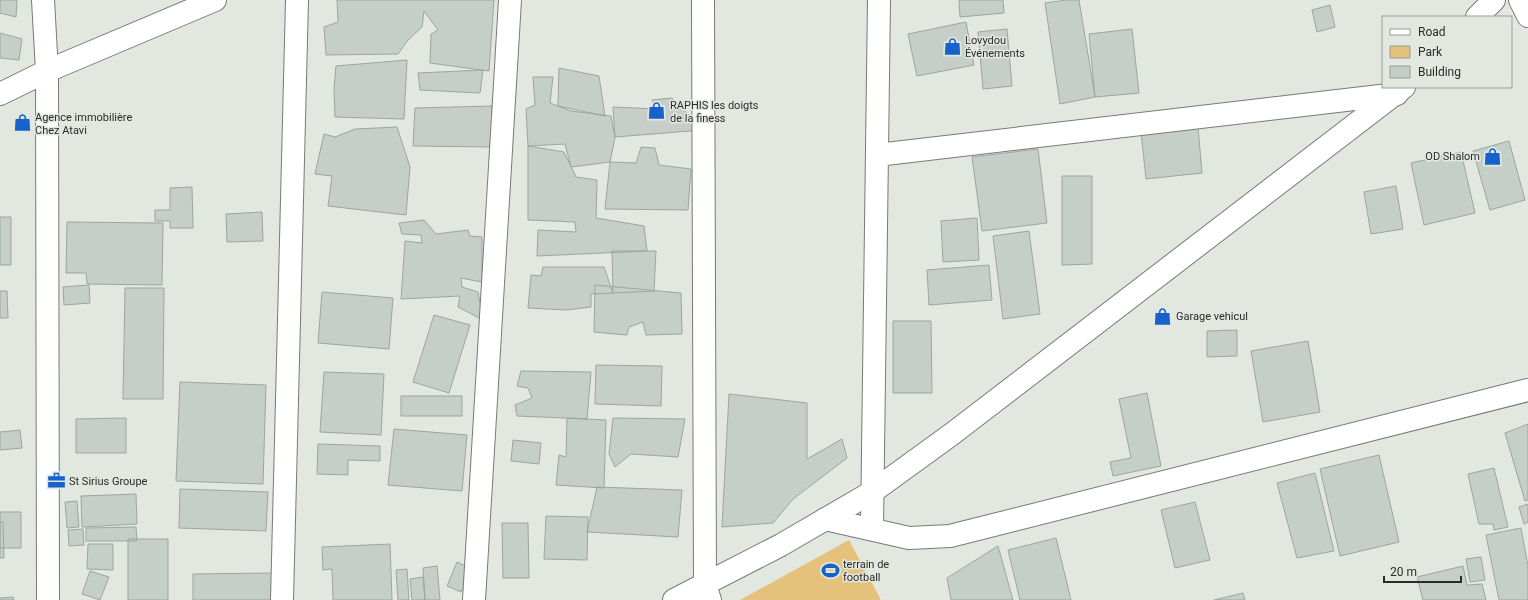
<svg xmlns="http://www.w3.org/2000/svg" width="1528" height="600" viewBox="0 0 1528 600" font-family="Roboto,sans-serif">
<rect width="100%" height="100%" fill="#e2e7e0"/>
<path fill="#e5c27b" d="M849 540 881 600H740Z"/>
<path fill="#c6cec9" stroke="#9da5a0" d="M0 0H17L16 17 0 13Z
M337 0H494L489 71 430 63 431 34 438 30 424 11 422 27 408 40 398 54 326 55 324 27 338 22Z
M959 0H1003L1004 13 960 17Z
M1067 0H1079L1095 97 1060 104 1045 3Z
M1330 5 1335 27 1317 32 1312 10Z
M966 22 974 65 917 76 908 34Z
M1007 29 1012 86 983 89 978 32Z
M1132 29 1139 93 1095 97 1089 34Z
M0 33 22 39 19 60 0 58Z
M407 60 404 119 335 117 334 89 336 66Z
M559 68 599 76 605 116 558 106Z
M483 70 480 93 420 90 418 73Z
M533 77H553L550 103 571 111 611 116 615 137 610 162 571 167 565 144 528 146 526 109 535 105Z
M672 98 692 118 703 111V130L615 137 613 107 656 109 652 100Z
M492 106 491 147 413 146 415 108Z
M397 127 410 167 406 215 328 206 332 176 315 174 324 134 335 137 355 129Z
M1198 127 1202 173 1146 179 1141 132Z
M1509 141 1525 200 1490 210 1473 151Z
M528 146 564 152 576 177 597 180 596 218 644 226 647 251 537 256 538 230 576 232 575 222 528 220Z
M641 147 655 148 659 165 691 169 688 210 605 209 610 162 636 163Z
M1038 149 1047 223 982 231 972 157Z
M1461 152 1475 213 1424 225 1411 163Z
M1062 176H1092V264L1062 265Z
M1396 186 1403 229 1371 234 1364 192Z
M192 187 193 228H170V221H155V210H170V188Z
M262 212 263 241 227 242 226 214Z
M0 217H11V265H0Z
M977 218 979 260 943 262 941 221Z
M424 220 436 234 468 230 470 236 482 237V282L461 278 462 287 478 292 483 320 458 307 460 296 401 299 405 241 422 243 421 235 402 234 399 223Z
M67 222 163 223 162 285 87 284 86 273H66Z
M1029 231 1040 314 1003 319 993 236Z
M612 251H656L654 291 613 293Z
M989 265 992 300 929 305 927 270Z
M543 267H604L613 293 591 294V307L567 310 528 308 531 275 541 276Z
M89 285 90 303 64 305 63 287Z
M595 285 681 293 682 334 646 335 643 322 629 327 627 335 594 332Z
M125 288H164L163 399H123Z
M0 291H7L8 318H0Z
M322 292 393 298 389 349 318 343Z
M434 315 470 325 449 393 413 382Z
M893 321H931L932 393H893Z
M1237 330V356L1207 357V331Z
M1308 341 1320 412 1263 422 1251 351Z
M596 365 662 366 661 406 595 404Z
M521 371 591 372 587 419 517 416 515 405 532 398 528 388 517 386Z
M324 372 384 374 381 435 320 432Z
M180 382 266 385 263 484 176 481Z
M1147 393 1161 466 1113 476 1110 462 1131 458 1119 399Z
M729 394 807 403V459L842 439 847 458 793 499 773 523 722 527Z
M401 396H462V416H401Z
M126 418V453H76V419Z
M567 418 606 420 604 488 556 485 559 455 566 457Z
M613 418 685 419 678 457 631 454 615 467 609 454Z
M1528 424V500L1525 501 1505 433Z
M394 429 467 435 462 491 388 485Z
M20 430 22 448 0 450V432Z
M513 440 541 443 539 464 511 461Z
M318 444 380 446V461L348 460V475L317 474Z
M1379 455 1399 542 1340 556 1320 469Z
M1494 468 1508 527 1494 530 1493 524H1479L1468 474Z
M1315 473 1334 551 1297 558 1277 483Z
M597 487 682 490 678 537 587 532Z
M180 489 268 492 266 531 179 528Z
M136 494 137 524 82 527 81 496Z
M77 501 79 527 67 528 65 502Z
M1195 502 1210 560 1175 568 1161 510Z
M1528 504V522L1524 524 1519 507Z
M0 512H21V548H0Z
M546 516 588 517 587 560 544 559Z
M0 522H3L4 558H0Z
M502 523H528L529 578H503Z
M136 527 137 541H86V528Z
M1521 528 1528 566V600H1499L1486 535Z
M83 529 84 545 69 546 68 530Z
M1056 538 1071 600H1020L1008 550Z
M128 539H168V600H128Z
M88 544H113V570L87 569Z
M390 544 392 600H333L332 569 323 570 322 547Z
M998 546 1013 600H951L947 578Z
M1481 557 1485 580 1470 582 1466 559Z
M457 562 472 569 461 592 447 586Z
M437 566 440 600H425L423 568Z
M1463 566 1467 585 1482 584 1486 600H1423L1417 577Z
M407 569 409 600H398L396 570Z
M90 571 109 577 100 600 82 594Z
M273 573V600H193V574Z
M423 577 425 600H412L410 579Z
M1243 593 1245 600H1214Z
M13 597 14 600H0V598Z"/>
<g fill="none" stroke-linecap="round" stroke-linejoin="round">
<defs>
<path id="street" d="M43 0 47 71 48 600
M703 0 705 585 710 600
M0 94 47 71 215 0
M877 155 1397 94
M825 519 909 538 950 536 1528 390
M872 528 879 0
M282 600 297 0
M474 600 510 0"/>
<path id="secondary" d="M1520 0 1528 16
M1477 17 1494 0
M674 600 781 545 872 492 952 434 1404 87"/>
</defs>
<use href="#street" stroke="#777b74" stroke-width="24"/>
<use href="#secondary" stroke="#777b74" stroke-width="24"/>
<use href="#street" stroke="#fff" stroke-width="22"/>
<use href="#secondary" stroke="#fff" stroke-width="22"/>
</g>
<defs>
<symbol id="shop-bare" viewBox="-9 -9 18 18"><path d="M-5-2.5h2.3a2.7 3.5 0 0 1 5.4 0H5L5.5 6h-11ZM-1.5-2.5h3a1.5 2.3 0 0 0-3 0Z" fill="#1761cc" stroke="#e2e7e0" stroke-width="2.5" paint-order="stroke"/></symbol>
<symbol id="office-bare" viewBox="-9 -9 18 18"><path d="M-6-3h4V-5.5h4V-3h4V5H-6ZM-1-4.5V-3h2v-1.5ZM-6 0V1H6V0Z" fill="#1761cc" stroke="#e2e7e0" stroke-width="2.5" paint-order="stroke"/></symbol>
<symbol id="stadium-bare" viewBox="-9 -9 18 18"><path d="M0-5a6.5 5 0 1 0 0 10a6.5 5 0 1 0 0-10ZM-3.5-1.8h7v3.6h-7Z" fill="#1761cc" stroke="#e2e7e0" stroke-width="2.5" paint-order="stroke"/></symbol>
</defs>
<g fill-rule="evenodd">
<use href="#shop-bare" x="940" y="34" width="25" height="25"/>
<use href="#shop-bare" x="644" y="98" width="25" height="25"/>
<use href="#shop-bare" x="10" y="110" width="25" height="25"/>
<use href="#shop-bare" x="1480" y="144" width="25" height="25"/>
<use href="#shop-bare" x="1150" y="304" width="25" height="25"/>
<use href="#office-bare" x="44" y="468" width="25" height="25"/>
<use href="#stadium-bare" x="818" y="558" width="25" height="25"/>
</g>
<g text-anchor="middle" dominant-baseline="central" stroke-width="3" stroke-linejoin="round" paint-order="stroke">
<g font-size="11" fill="#2b2c2a" stroke="#e2e7e0" text-anchor="start">
<text x="965" y="40">Lovydou<tspan x="965" dy="13">Événements</tspan></text>
<text x="670" y="105">RAPHIS les doigts<tspan x="670" dy="13">de la finess</tspan></text>
<text x="35" y="117">Agence immobilière<tspan x="35" dy="13">Chez Atavi</tspan></text>
<text x="1480" y="156" text-anchor="end">OD Shalom</text>
<text x="1176" y="316">Garage vehicul</text>
<text x="69" y="481">St Sirius Groupe</text>
<text x="843" y="564">terrain de<tspan x="843" dy="13">football</tspan></text>
</g>
</g>
<rect x="1382" y="16" width="130" height="72" fill="#e2e7e0" stroke="#999c97"/>
<rect x="1390" y="29" width="20" height="6" fill="#ffffff" stroke="#999c97"/>
<text x="1418" y="36" font-size="12" fill="#2b2c2a">Road</text>
<rect x="1390" y="46" width="20" height="12" fill="#e5c27b" stroke="#999c97"/>
<text x="1418" y="56" font-size="12" fill="#2b2c2a">Park</text>
<rect x="1390" y="66" width="20" height="12" fill="#c6cec9" stroke="#999c97"/>
<text x="1418" y="76" font-size="12" fill="#2b2c2a">Building</text>
<path d="M1384 576v6h77v-6" fill="none" stroke="#2b2c2a" stroke-width="2"/>
<text x="1390" y="576" font-size="12" fill="#2b2c2a" stroke="#e2e7e0" stroke-width="3" paint-order="stroke">20 m</text>
</svg>
